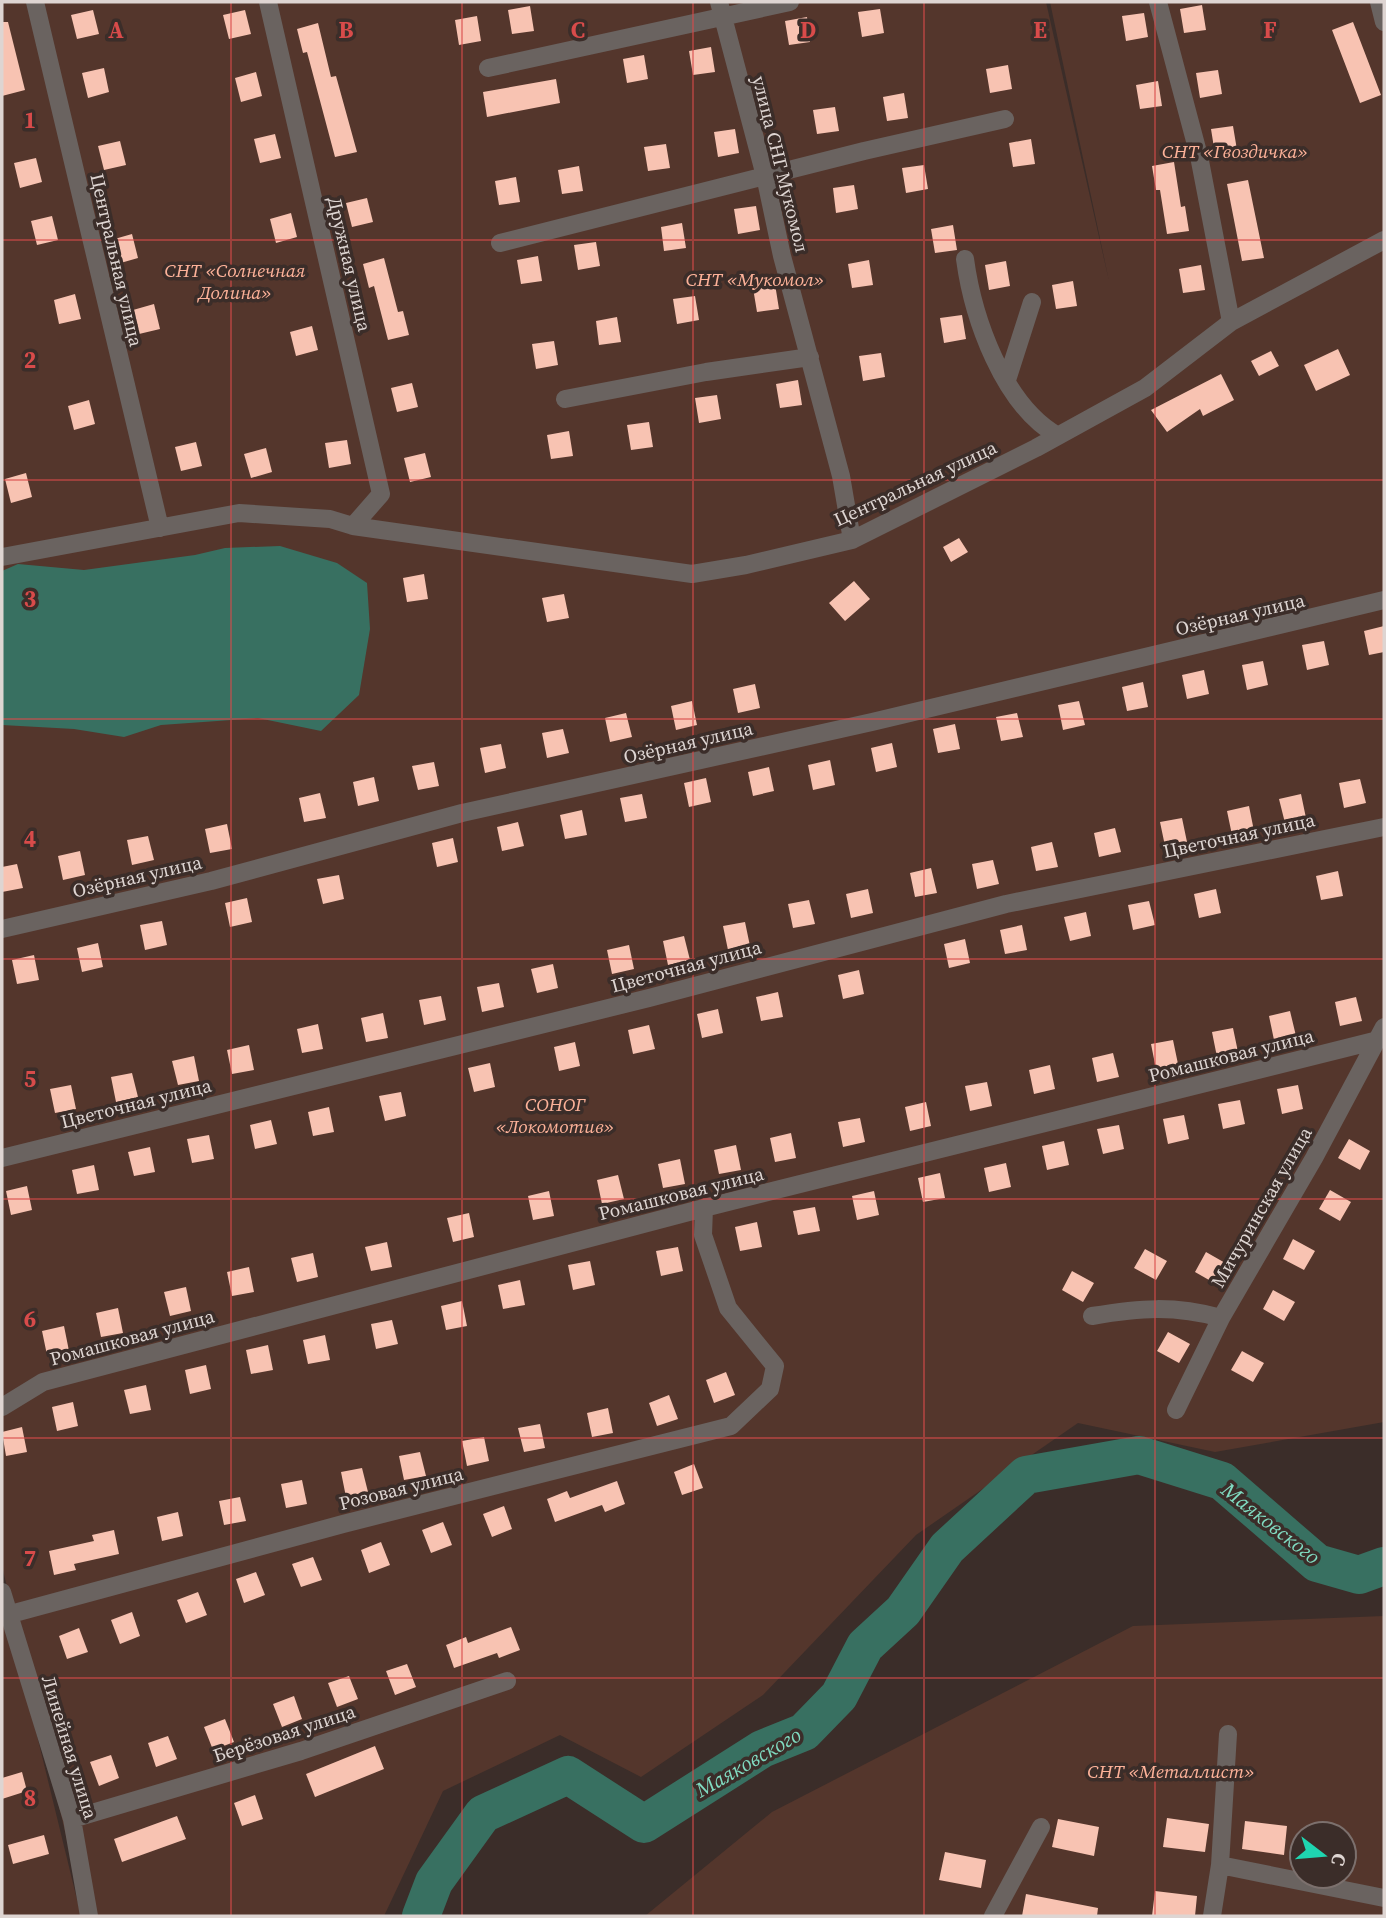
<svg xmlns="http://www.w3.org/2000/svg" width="1386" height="1918" viewBox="0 0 1386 1918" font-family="'Source Serif 4',serif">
<rect width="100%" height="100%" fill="#3b2d29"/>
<path fill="#54362c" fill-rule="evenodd" d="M2 2H1046L1109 281 1050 2H1384V1422L1215 1452 1078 1423 916 1535 763 1695 641 1777 560 1735 443 1791 384 1916H85L2 1566Z
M2 1592 81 1916H2Z
M1384 1616V1916H645L772 1812 1133 1626ZM1302 1834H1344V1876H1302Z"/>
<path fill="#387061" d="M280 546 337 563 367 583 370 629 359 695 321 731 258 718 161 725 124 737 74 729 2 725V571L18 564 84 570 195 555 225 548Z"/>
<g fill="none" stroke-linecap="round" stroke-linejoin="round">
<path stroke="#387061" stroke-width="38" d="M421 1916 434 1882 483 1814 568 1775 644 1824 762 1749 804 1732 839 1696 865 1646 903 1611 947 1548 1026 1475 1139 1455 1222 1481 1317 1563 1359 1575 1384 1566"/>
</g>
<path fill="#f8c3b2" d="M1202 5 1206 30 1184 33 1180 9Z
M530 6 534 31 512 34 508 10Z
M880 9 884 33 862 37 858 12Z
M93 10 99 34 77 39 71 15Z
M245 10 251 34 229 39 223 15Z
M1144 13 1148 37 1126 41 1122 16Z
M477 16 481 41 459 45 455 20Z
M807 17 810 42 789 45 785 21Z
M2 22H8L25 90 2 96Z
M1353 22 1381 95 1360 103 1332 30Z
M318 23 331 77 336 76 357 152 335 157 307 52 303 53 297 29Z
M711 47 715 72 693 75 689 51Z
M644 55 648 79 627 83 623 59Z
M1008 65 1012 89 990 93 986 69Z
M104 68 109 92 88 98 82 73Z
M1218 70 1222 94 1200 98 1196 73Z
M256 72 262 96 241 102 235 78Z
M556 79 560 103 487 117 483 92Z
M1158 81 1162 106 1140 109 1136 85Z
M904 93 908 118 887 121 883 97Z
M835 107 839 131 817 134 813 110Z
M1233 126 1237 150 1215 154 1211 129Z
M735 129 739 153 718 157 714 132Z
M275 134 281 158 260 163 254 139Z
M1031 139 1035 164 1013 167 1009 143Z
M120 141 126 165 104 170 98 146Z
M666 144 670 168 648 171 644 147Z
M36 158 42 182 20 188 14 163Z
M1174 162 1181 207 1185 206 1189 231 1167 234 1160 190H1156L1152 166Z
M924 165 928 189 906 193 902 168Z
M579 166 583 191 562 194 558 170Z
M516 177 520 202 499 205 495 181Z
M1248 180 1264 258 1242 261 1227 184Z
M854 185 858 209 836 213 833 188Z
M367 198 373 222 352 227 346 203Z
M756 206 760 230 738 234 734 209Z
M291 213 297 237 276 243 270 219Z
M52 216 58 240 37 245 31 221Z
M682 223 686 248 664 251 661 227Z
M953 225 957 250 935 253 931 229Z
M132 234 138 258 117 264 111 240Z
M596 242 600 266 578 270 574 245Z
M538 256 542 281 521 284 517 260Z
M384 258 398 312 403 311 409 335 388 340 374 286 369 288 363 264Z
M869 260 873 285 852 288 848 264Z
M1006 261 1010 286 989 290 985 265Z
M1201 265 1205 290 1183 293 1179 269Z
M1073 281 1077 306 1056 309 1052 285Z
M775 284 779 309 757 312 753 288Z
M75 294 81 319 59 324 54 300Z
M695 296 699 320 677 324 673 299Z
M154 304 160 329 139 334 133 310Z
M962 315 966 339 944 343 940 318Z
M617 317 621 342 599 345 596 321Z
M312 326 318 350 296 356 290 332Z
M554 341 558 365 536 369 532 344Z
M1338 349 1350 375 1316 391 1304 365Z
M1271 351 1279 366 1259 376 1251 361Z
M881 353 885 377 863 381 859 356Z
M1221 374 1234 400 1203 416 1200 409 1167 432 1151 410Z
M798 380 802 405 780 408 776 384Z
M412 383 418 407 397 412 391 388Z
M717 395 721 419 699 423 695 398Z
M89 400 95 424 74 430 68 406Z
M649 422 653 447 631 450 627 425Z
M569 431 573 456 551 459 547 435Z
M347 440 351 464 329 468 325 443Z
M196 442 202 466 181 471 175 447Z
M266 448 272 472 251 478 244 454Z
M425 453 431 477 410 482 404 458Z
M26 473 32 497 11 503 5 479Z
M959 538 968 552 951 562 943 547Z
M424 574 428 599 407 602 403 578Z
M854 581 870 599 845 621 829 603Z
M564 594 569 618 547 622 542 598Z
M1384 626V652L1369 655 1364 631Z
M1324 641 1329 665 1307 670 1302 645Z
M1263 661 1268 685 1247 690 1242 665Z
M1204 670 1209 694 1187 699 1182 675Z
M1143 682 1148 707 1127 711 1122 687Z
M755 684 760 708 738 713 733 689Z
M692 701 697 725 676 730 671 706Z
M1079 701 1085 725 1063 730 1058 705Z
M626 713 632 737 610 742 605 718Z
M1017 713 1023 737 1001 741 996 717Z
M955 724 960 749 938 753 933 729Z
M563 729 569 753 547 758 542 733Z
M892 743 897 767 876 772 871 748Z
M501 744 506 768 485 773 480 748Z
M830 760 835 785 813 790 808 765Z
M434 762 439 786 418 790 412 766Z
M769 767 774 791 753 796 748 772Z
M374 777 379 801 358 806 353 782Z
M706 778 711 802 689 807 684 783Z
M1360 779 1366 803 1344 808 1339 783Z
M320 793 326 818 304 822 299 798Z
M642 794 647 818 625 822 620 798Z
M1301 794 1306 818 1285 823 1279 799Z
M1249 806 1254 831 1232 835 1227 811Z
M582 810 587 835 565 839 560 815Z
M1182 818 1187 842 1165 846 1160 822Z
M518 822 524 846 502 851 497 827Z
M227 824 232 849 210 853 205 829Z
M1115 828 1121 852 1099 857 1094 833Z
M148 836 154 860 132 865 127 840Z
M453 838 458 862 437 867 432 843Z
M1052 842 1058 867 1036 871 1031 847Z
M80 851 85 875 63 880 58 856Z
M993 860 999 884 977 889 972 864Z
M17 864 23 888 2 892V867Z
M931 868 937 893 915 897 910 873Z
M1338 871 1343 896 1321 900 1316 876Z
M339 875 344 899 323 904 317 879Z
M868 889 873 913 851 918 846 894Z
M1216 889 1221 913 1199 918 1194 894Z
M247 898 252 922 230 927 225 903Z
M809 900 815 924 793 928 788 904Z
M1149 901 1155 925 1133 930 1128 905Z
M1086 912 1091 936 1070 941 1064 917Z
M162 921 167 945 145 950 140 925Z
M745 922 750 946 728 950 723 926Z
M1022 925 1027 950 1005 954 1000 930Z
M684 936 690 960 668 965 663 941Z
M965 939 970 963 949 968 944 944Z
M98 943 103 967 82 972 77 948Z
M629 945 634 969 612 974 607 950Z
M34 955 39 980 17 984 12 960Z
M553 964 558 988 537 993 531 969Z
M859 970 864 994 843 999 838 975Z
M499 983 504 1007 482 1012 477 987Z
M778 992 783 1017 761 1021 756 997Z
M441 996 446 1020 424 1025 419 1000Z
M1356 997 1362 1021 1340 1026 1335 1002Z
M718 1009 723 1033 702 1038 697 1014Z
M1290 1011 1296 1036 1274 1040 1269 1016Z
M383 1013 388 1038 366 1042 361 1018Z
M318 1024 323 1049 302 1053 297 1029Z
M649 1025 655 1049 633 1054 628 1030Z
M1233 1028 1238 1052 1217 1057 1212 1032Z
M1173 1040 1178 1064 1156 1069 1151 1044Z
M575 1042 580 1066 559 1071 554 1047Z
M249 1045 254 1070 232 1074 227 1050Z
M1113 1053 1119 1077 1097 1082 1092 1058Z
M194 1056 199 1081 178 1085 172 1061Z
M490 1063 495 1087 474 1092 468 1068Z
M1050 1065 1055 1089 1034 1094 1029 1070Z
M132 1073 138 1097 116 1102 111 1077Z
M987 1082 992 1106 970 1111 965 1086Z
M71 1085 76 1109 55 1113 50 1089Z
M1298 1085 1303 1109 1282 1114 1277 1089Z
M401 1092 406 1116 385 1121 379 1096Z
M1240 1100 1245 1124 1223 1129 1218 1104Z
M926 1102 931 1126 910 1131 905 1107Z
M329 1107 334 1132 313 1136 308 1112Z
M1184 1115 1189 1139 1168 1144 1163 1119Z
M860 1118 865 1142 843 1147 838 1122Z
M271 1120 277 1144 255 1149 250 1125Z
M1119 1125 1124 1149 1103 1154 1097 1129Z
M791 1133 796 1158 775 1162 770 1138Z
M209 1135 214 1159 192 1163 187 1139Z
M1349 1139 1370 1151 1360 1170 1338 1158Z
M1064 1141 1069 1165 1047 1170 1042 1146Z
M736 1145 741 1170 719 1174 714 1150Z
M150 1147 155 1172 134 1176 128 1152Z
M680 1159 685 1184 663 1188 658 1164Z
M1006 1163 1011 1187 989 1192 984 1168Z
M94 1165 99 1190 77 1194 72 1170Z
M940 1173 945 1198 923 1202 918 1178Z
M618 1175 624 1199 602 1204 597 1180Z
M27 1186 32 1210 11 1215 6 1191Z
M1330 1190 1351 1202 1340 1221 1319 1209Z
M549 1191 554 1216 533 1220 528 1196Z
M874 1191 879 1215 857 1220 852 1196Z
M815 1207 820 1231 798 1235 793 1211Z
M469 1213 474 1237 453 1242 447 1218Z
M757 1222 762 1247 740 1251 735 1227Z
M1293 1239 1315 1251 1304 1270 1283 1259Z
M387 1242 392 1267 371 1271 365 1247Z
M678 1247 683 1271 661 1276 656 1251Z
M1145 1249 1167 1261 1156 1280 1134 1268Z
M1206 1252 1227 1264 1216 1284 1195 1272Z
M313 1253 318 1277 297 1282 291 1258Z
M590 1261 595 1285 573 1290 568 1265Z
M249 1267 254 1292 232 1296 227 1272Z
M1072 1271 1094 1283 1083 1302 1062 1290Z
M520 1280 525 1305 503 1309 498 1285Z
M186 1287 191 1311 170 1316 164 1292Z
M1273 1290 1295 1302 1284 1321 1263 1309Z
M462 1301 467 1326 446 1330 441 1306Z
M118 1308 123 1333 101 1337 96 1313Z
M392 1320 398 1344 376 1349 371 1324Z
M64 1326 69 1351 47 1355 42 1331Z
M1168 1332 1190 1344 1179 1363 1157 1351Z
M325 1335 330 1360 308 1364 303 1340Z
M268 1345 273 1370 251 1374 246 1350Z
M1242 1351 1264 1363 1253 1382 1231 1370Z
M206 1365 211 1389 190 1394 185 1370Z
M726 1372 735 1395 714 1403 706 1380Z
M146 1385 151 1410 130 1414 124 1390Z
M669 1395 678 1419 657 1426 649 1403Z
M73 1402 78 1426 57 1431 52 1407Z
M608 1408 613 1433 592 1437 587 1413Z
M540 1424 545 1448 524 1452 518 1428Z
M22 1427 27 1452 6 1456 2 1432Z
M484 1437 489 1461 467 1466 462 1441Z
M420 1452 426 1476 404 1480 399 1456Z
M694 1464 703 1488 682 1495 674 1472Z
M362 1468 368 1492 346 1497 341 1472Z
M302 1480 307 1504 286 1508 281 1484Z
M617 1481 625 1504 605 1512 602 1505 555 1522 547 1499 567 1491 570 1498Z
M240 1497 246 1521 224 1525 219 1501Z
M504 1506 512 1529 492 1537 483 1514Z
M178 1512 183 1536 162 1541 157 1517Z
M443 1522 452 1545 431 1553 422 1530Z
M114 1530 119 1554 74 1564 76 1570 54 1575 49 1551 94 1541 92 1535Z
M381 1542 390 1565 369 1573 361 1550Z
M313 1557 322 1580 301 1587 292 1564Z
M256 1572 265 1595 244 1603 236 1579Z
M198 1592 207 1615 186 1623 177 1600Z
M132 1612 140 1636 120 1644 111 1620Z
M511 1627 520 1650 499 1658 497 1653 454 1668 446 1645 466 1637 468 1643Z
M79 1628 88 1652 67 1659 59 1636Z
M407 1664 416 1687 395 1695 386 1671Z
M349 1676 358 1699 337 1707 328 1683Z
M294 1696 302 1719 282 1727 273 1704Z
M225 1719 234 1742 213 1750 204 1727Z
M168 1736 177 1759 156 1767 148 1743Z
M375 1746 384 1769 315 1797 306 1774Z
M111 1755 119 1778 99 1786 90 1762Z
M22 1772 27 1791 2 1799V1778Z
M255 1795 263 1819 242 1826 234 1803Z
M177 1816 186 1839 122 1862 114 1839Z
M1167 1818 1209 1824 1205 1852 1163 1847Z
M1058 1819 1099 1827 1094 1856 1052 1847Z
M1245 1821 1287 1826 1284 1855 1242 1849Z
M44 1835 49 1854 13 1864 8 1845Z
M945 1852 986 1860 981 1888 939 1880Z
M1155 1891 1197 1896 1195 1916H1152Z
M1026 1894 1098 1908 1097 1916H1022Z"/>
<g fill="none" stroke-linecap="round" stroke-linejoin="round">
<path stroke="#6a6360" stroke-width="18" d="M35 2 160 528
M268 2 381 494 353 526
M719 2 765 176 782 256 841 476 852 540
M1158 2 1199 156 1231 322
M1379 2 1384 22
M488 68 790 2
M500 243 864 151 1005 119
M965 259C973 318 1003 405 1058 436
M1007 380 1032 302
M565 399 706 372 810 357
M2 557 239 513 330 519 353 526 692 574 746 565 852 540 1036 448 1145 388 1231 322 1384 240
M2 929 211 881 462 813 872 722 1384 600
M2 1158 649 998 1006 904 1384 827
M1092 1316C1140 1308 1174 1305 1221 1318
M2 1407 43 1382 704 1208 1378 1040
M1176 1410 1221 1318 1314 1158 1384 1027
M2 1592 72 1819 89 1916
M7 1615 343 1524 731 1426 770 1389 775 1366 728 1308 703 1235 704 1208
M72 1819 301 1751 507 1681
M1220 1865 1384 1898
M993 1916 1041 1827
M1212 1916 1220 1865 1228 1734"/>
</g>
<path fill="none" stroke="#d84b4a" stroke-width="2" stroke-opacity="0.55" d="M231 2V1916M462 2V1916M693 2V1916M924 2V1916M1155 2V1916M2 240H1384M2 480H1384M2 719H1384M2 959H1384M2 1199H1384M2 1438H1384M2 1678H1384"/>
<g text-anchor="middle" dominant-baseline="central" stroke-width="7" stroke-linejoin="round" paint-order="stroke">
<g font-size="19" font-style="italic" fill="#fdb299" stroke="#3b2d29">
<text x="1235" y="151">СНТ «Гвоздичка»</text>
<text x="235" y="270">СНТ «Солнечная<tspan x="235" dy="22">Долина»</tspan></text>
<text x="755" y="279">СНТ «Мукомол»</text>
<text x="555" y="1104">СОНОГ<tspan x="555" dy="22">«Локомотив»</tspan></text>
<text x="1171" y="1771">СНТ «Металлист»</text>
</g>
<g font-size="19" fill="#ded5d2" stroke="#3b2d29">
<text transform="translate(781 164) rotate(76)">улица СНГ Мукомол</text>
<text transform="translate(117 260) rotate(77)">Центральная улица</text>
<text transform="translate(350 264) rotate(77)">Дружная улица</text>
<text transform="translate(915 483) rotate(-25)">Центральная улица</text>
<text transform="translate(1240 614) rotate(-13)">Озёрная улица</text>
<text transform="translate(688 742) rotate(-13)">Озёрная улица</text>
<text transform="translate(1239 835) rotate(-12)">Цветочная улица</text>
<text transform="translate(137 876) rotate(-13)">Озёрная улица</text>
<text transform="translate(686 966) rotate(-15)">Цветочная улица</text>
<text transform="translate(1231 1055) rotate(-14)">Ромашковая улица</text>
<text transform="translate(136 1103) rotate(-14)">Цветочная улица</text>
<text transform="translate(681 1193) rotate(-14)">Ромашковая улица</text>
<text transform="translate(1261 1207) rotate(-60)">Мичуринская улица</text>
<text transform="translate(132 1337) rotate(-15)">Ромашковая улица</text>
<text transform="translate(401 1488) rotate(-14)">Розовая улица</text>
<text transform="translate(284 1733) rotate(-18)">Берёзовая улица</text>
<text transform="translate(70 1747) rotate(73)">Линейная улица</text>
</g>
<g font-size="21" font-style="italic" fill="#80dbc1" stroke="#3b2d29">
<text transform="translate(1271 1523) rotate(38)">Маяковского</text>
<text transform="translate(748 1762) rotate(-30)">Маяковского</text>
</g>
</g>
<g font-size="23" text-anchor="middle" font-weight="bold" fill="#d84b4a" stroke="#3b2d29" stroke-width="7" stroke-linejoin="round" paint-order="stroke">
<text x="116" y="38">A</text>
<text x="346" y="38">B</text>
<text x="578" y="38">C</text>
<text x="808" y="38">D</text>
<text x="1040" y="38">E</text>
<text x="1270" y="38">F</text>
<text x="30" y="128">1</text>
<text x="30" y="368">2</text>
<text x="30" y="607">3</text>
<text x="30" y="847">4</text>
<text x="30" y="1087">5</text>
<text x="30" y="1327">6</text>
<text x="30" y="1566">7</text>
<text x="30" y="1806">8</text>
</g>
<rect width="1386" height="1918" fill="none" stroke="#ded5d2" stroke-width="7"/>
<g transform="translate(1323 1855) rotate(106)"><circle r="33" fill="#3b2d29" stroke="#7c706d" stroke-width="2"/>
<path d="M0-5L12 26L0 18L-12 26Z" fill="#1fd5b0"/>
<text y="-10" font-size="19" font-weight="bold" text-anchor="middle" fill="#ded5d2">С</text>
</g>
</svg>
